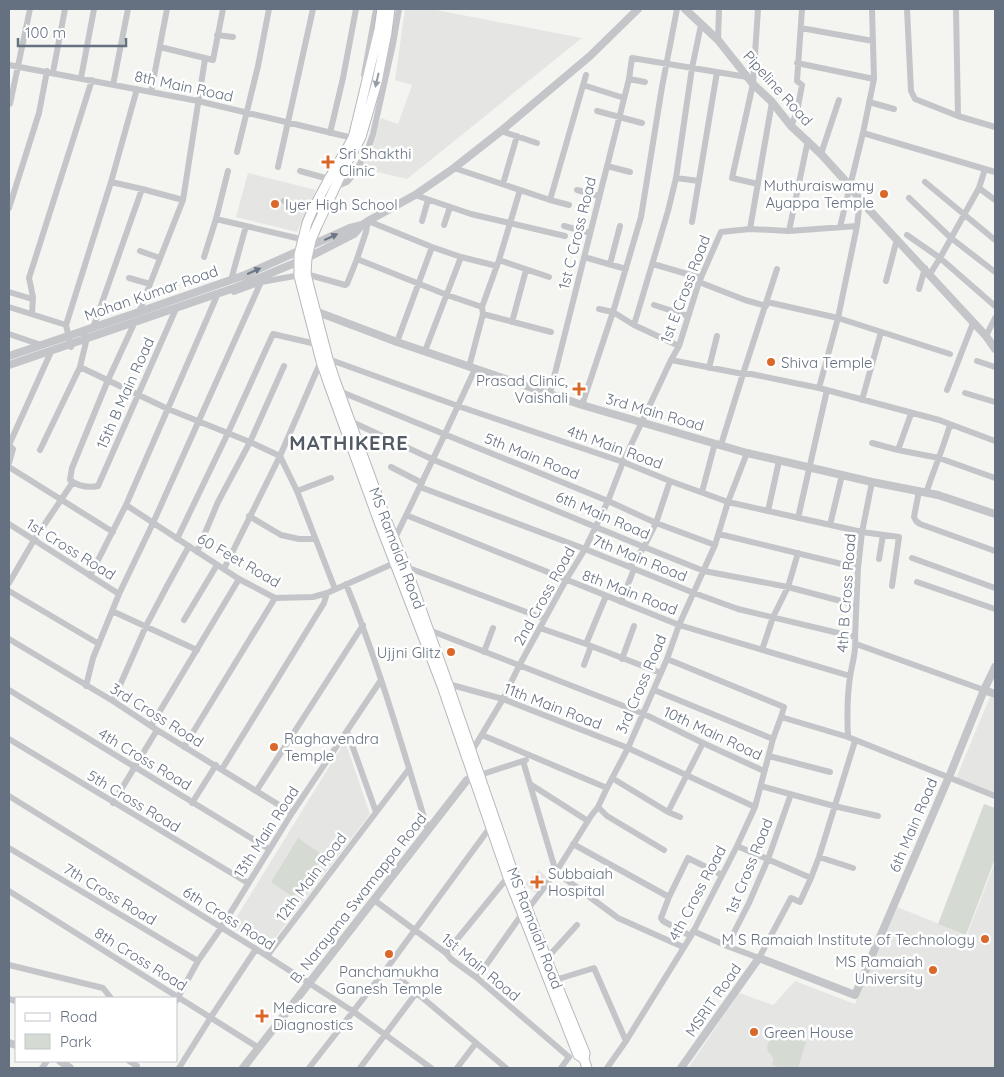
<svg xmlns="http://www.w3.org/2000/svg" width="1004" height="1077" viewBox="0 0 1004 1077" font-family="Quicksand,sans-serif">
<rect width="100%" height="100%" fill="#f4f5f1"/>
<path fill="#e5e6e4" d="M405 9H431L582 38 407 179 360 168 381 118 398 124 412 85 395 80Z
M248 173 316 190 297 232 236 217Z
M990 697 995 699V793L956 778Z
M345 741 370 814 267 949 231 926Z
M995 862V1068H688L739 993 773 1005 795 981 855 1004 897 907 967 935Z
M539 870 549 879 535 893 525 884Z"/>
<path fill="#d5dbd2" d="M984 804 995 808V859L966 935 938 924Z
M298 838 324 856 293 897 271 882Z
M772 1032 806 1042 798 1068H781L772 1065C774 1059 773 1056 768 1052L767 1047Z"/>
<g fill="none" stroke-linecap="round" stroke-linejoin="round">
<defs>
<path id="secondary" d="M379 30 353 138 329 179 313 209 307 223 299 255V276L321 361 328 382 379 522 442 686 508 877 578 1055 584 1059
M387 32 377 82 361 137 344 168 317 226 311 240 307 258 306 274 309 286 328 359 335 380 386 519 406 567 448 684 513 872 555 980 585 1053 584 1059 587 1068"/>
</defs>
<use href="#secondary" stroke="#b5b8bd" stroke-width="11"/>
<path stroke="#c3c5c9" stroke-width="6" d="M758 9 753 84 732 178 758 184
M907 9 911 91 915 99 958 116 995 127
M956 9 958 116
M801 28 873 41
M217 35 233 37
M718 40 719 9
M160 47 213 60 223 9
M797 63 874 79
M9 65 198 101 353 138V136
M53 72 65 9
M364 75 376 9
M81 78 94 9
M629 79 645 82
M113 85 128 9
M583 85 624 98
M151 92 167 9
M869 102 894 109
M9 104H10L30 9
M597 111 642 123
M791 126 797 112 802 85 797 81 802 9
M501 131 537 143
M330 133 343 78 356 9
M863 133 995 172
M237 152 258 66 269 9
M821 154 839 100
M607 166 630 172
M278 167 313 9
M454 168 550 200 569 205
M300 171 329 179
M676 178 699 181
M111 182 142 189 183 200
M925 182 995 240
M503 184 517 136
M335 187 347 182 354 174 367 151 373 134 393 44 399 9
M979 188 995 200
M577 190 599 196
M415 195 471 214 565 236
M909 198 951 238 995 272
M550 200 586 75
M284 201 313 209
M9 208 39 113 47 71
M216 219 305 240
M422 221 428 200
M692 222 717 72
M444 225 450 207
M564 226 590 233
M840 227 863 133 874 79 872 9
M750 229 772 102
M789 231 808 140
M907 235 940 258 995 306
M140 251 160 258
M204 257 216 219 228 171
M584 257 626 269
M499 260 549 277
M610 264 620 226
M653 264 701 278
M930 274 940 258 979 188 985 169
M129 278 150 284
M231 280 246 226
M886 281 897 239
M699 282 745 300 766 306
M919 289 925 268
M9 292 32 299
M234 292 261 282 306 274 345 285 347 284 357 259
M767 302 838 318 950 354
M654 305 688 316
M9 307 66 325 71 347
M482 307 447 295 357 259 366 232 368 221 432 247 461 257 497 266
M599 309 613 312 634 325 679 346
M139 312 183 200 205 59
M32 314 33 297 29 278 92 80
M483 314 551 332
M512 322 526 270
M66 325 111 182 137 89
M634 325 668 211 676 178 692 68 701 25
M133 326 108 380 72 468 70 480C78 486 88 488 98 486L175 311
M93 328 142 189
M9 334 41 345
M986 336 995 318
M397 342 432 247
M425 351 461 257
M328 359 458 406 623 462 670 481 728 502 862 532 899 537 892 586
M671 360 743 374H751L819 388 939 420 995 441
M977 361 995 367
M80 367 168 409 250 442 280 456 297 491 335 589
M469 367 483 314 482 307 499 260 520 190
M709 368 717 336
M819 388 838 318 857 226
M947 390 973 323
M339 391 608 501 656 523 715 545
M550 393 629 79 632 58 747 77
M965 393 995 402
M862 400 881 332
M582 405 613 312 641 217 662 87 677 9
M350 421 434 460 644 547 704 571 788 587 856 605
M872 443 898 450 939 458 995 478
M721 445 743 374 777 269
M40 450 80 367 86 342 84 335
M898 450 911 414
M9 463 13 449 9 445 50 354
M9 467 113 532
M391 467 422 483
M420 487 585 549 694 593 738 609 855 637
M297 491 331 478
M919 491 914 517 916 521 920 524 995 551
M702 492 715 443
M926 493C934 470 943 448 950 425
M126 505 239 579 275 598 313 597 327 593 399 561
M768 511 779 461
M406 515 679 625 850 676
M249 516 281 535 299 539H314
M798 518 827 390
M9 524 119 594
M830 525 842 475
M719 534 858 568
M177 539 228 433 273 334 316 344
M394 540C422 483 449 426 475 369
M197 552 218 502 250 442 284 366
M912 558 995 588
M879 559 883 535
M406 567 545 619
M630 567 644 547 656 523 670 481
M224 569 280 456 321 361
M90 576 126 505 216 298
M917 582 995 609
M9 583 34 540 73 482
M346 584C379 664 402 747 428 830
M9 591 99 644
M621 602 634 569
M112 611 197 650
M184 620 217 565
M540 628 586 644 661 673
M429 630 644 714 703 743 764 771
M9 639 113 701 157 730 292 813
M586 644 606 596
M856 644 984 690
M762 650 773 617 788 587 798 553
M484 652 493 628
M622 659 634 626
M667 659 784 707 781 717 848 737 995 796
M584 665 591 646
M448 684 503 699 628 748 755 807
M86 686 93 658 119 594 153 523 261 282
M9 690 269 849
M654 690 773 739
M113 701 146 626 166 588 189 546
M151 726 239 579
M347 731 376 812
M482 735 607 788
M848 737C847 717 847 697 850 677 852 663 857 650 855 637L858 568 862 532 872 482
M9 739 248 883
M184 747 275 598
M472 751 503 699 519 666 566 580 585 549 608 501 623 462 671 360 679 346 699 282 721 232 750 229 789 231 857 226 860 200
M769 756 830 772
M523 761 556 872
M222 769 324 603 327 593
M480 775 526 760
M612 778 668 812 680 817
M530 784 588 821
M761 786 834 806 878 816
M257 790 363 625
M9 796 256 949 354 1012 431 1068
M113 803 157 730
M192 803 216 765
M598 807 607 816 664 850
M668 812 703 743
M573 844 669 897
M737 846 811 878
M9 848 198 961
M819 857 853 868
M556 872 618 918 683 947
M9 891 259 1048
M374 900 446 953 451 959 477 978 569 1057
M528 909 556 872 591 816 598 807 607 788 628 748 667 659 679 625 715 545 728 502 747 453
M693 931 727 946 759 958 791 898 800 902 811 878 819 857 855 741
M691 936 663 921 661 918 669 897 688 858 722 875
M727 946 749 903 768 859 791 794
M446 953 508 877
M267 956 409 769
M547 958 577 925
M9 965 103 988 111 998
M387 968 506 1068
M477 978 522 914
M555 980 594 968 626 1041
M9 999 16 1001
M176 1001 198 961 221 928 292 813 381 680
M129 1061 137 1066
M42 1068 47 1061
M179 1068 211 1017 256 949
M309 1068 387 968 491 826
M360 1068 417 992
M457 1068 476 1043
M561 1068 569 1057
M607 1068 626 1041 691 936 737 846 755 807 773 739 781 717"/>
<path stroke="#c3c5c9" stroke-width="8" d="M685 9 718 40 753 84 772 102 791 126 821 154 850 186 860 200 986 336 995 349
M315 311 397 342 582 405 747 453 872 482 938 495 995 514
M9 356 139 312 245 275 350 228 362 225
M9 365 237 287 307 258 354 234 362 225 368 221 415 195 454 168 501 131 590 56 638 9
M984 690 995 694
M9 1043 16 1045
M60 1061 70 1068
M243 1068 467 780 479 775
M681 1068 759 958 855 995 951 772 984 690 995 667"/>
<use href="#secondary" stroke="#fff" stroke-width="9"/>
<defs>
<path id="secondary-bridge" d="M379 30 382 9
M387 32 390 9"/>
</defs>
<use href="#secondary-bridge" stroke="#b5b8bd" stroke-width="11" stroke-linecap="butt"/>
<use href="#secondary-bridge" stroke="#fff" stroke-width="9"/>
</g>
<defs><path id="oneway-solid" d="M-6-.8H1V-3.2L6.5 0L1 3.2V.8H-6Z" transform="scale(1.25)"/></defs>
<use fill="#939ca7" href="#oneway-solid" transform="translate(377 80) rotate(103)"/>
<g fill="#6a7585">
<use href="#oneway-solid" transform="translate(331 237) rotate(-25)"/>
<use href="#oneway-solid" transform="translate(254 271) rotate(-24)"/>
</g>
<g fill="#db682b" stroke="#fff" stroke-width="2">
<path d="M325.5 154.5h5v5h5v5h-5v5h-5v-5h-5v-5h5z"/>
<circle cx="884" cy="194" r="5"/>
<circle cx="275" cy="204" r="5"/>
<circle cx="771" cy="362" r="5"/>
<path d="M576.5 381.5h5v5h5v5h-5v5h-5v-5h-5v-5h5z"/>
<circle cx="451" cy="652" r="5"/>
<circle cx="274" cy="747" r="5"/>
<path d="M534.5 874.5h5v5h5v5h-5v5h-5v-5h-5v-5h5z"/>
<circle cx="985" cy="939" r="5"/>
<circle cx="389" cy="954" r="5"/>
<circle cx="933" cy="970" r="5"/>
<path d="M259.5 1008.5h5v5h5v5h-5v5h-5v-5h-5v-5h5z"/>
<circle cx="754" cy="1032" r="5"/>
</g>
<g text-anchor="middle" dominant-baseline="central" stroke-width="5" stroke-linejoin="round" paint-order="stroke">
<g font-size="15" fill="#657181" stroke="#fff">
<text transform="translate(184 86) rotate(12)">8th Main Road</text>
<text transform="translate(778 88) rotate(48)">Pipeline Road</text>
<text transform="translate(577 233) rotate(-76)">1st C Cross Road</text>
<text transform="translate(685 289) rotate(-69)">1st E Cross Road</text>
<text transform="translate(151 293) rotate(-19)">Mohan Kumar Road</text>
<text transform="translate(125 393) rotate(-66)">15th B Main Road</text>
<text transform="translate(655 412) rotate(16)">3rd Main Road</text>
<text transform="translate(615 447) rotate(20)">4th Main Road</text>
<text transform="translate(532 456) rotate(22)">5th Main Road</text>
<text transform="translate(603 515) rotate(23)">6th Main Road</text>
<text transform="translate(397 548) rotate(69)">MS Ramaiah Road</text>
<text transform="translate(71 549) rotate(32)">1st Cross Road</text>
<text transform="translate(640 558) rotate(22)">7th Main Road</text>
<text transform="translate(239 560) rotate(30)">60 Feet Road</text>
<text transform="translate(630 592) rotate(21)">8th Main Road</text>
<text transform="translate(846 593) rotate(-86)">4th B Cross Road</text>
<text transform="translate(544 596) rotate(-61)">2nd Cross Road</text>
<text transform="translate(641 684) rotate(-67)">3rd Cross Road</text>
<text transform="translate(553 706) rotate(21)">11th Main Road</text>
<text transform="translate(157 715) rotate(32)">3rd Cross Road</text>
<text transform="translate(713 733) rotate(25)">10th Main Road</text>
<text transform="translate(145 759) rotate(31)">4th Cross Road</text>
<text transform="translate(134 801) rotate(31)">5th Cross Road</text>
<text transform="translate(913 825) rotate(-67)">6th Main Road</text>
<text transform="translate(266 832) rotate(-57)">13th Main Road</text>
<text transform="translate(749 866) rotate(-68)">1st Cross Road</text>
<text transform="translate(311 877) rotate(-53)">12th Main Road</text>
<text transform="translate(697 893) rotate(-62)">4th Cross Road</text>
<text transform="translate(110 894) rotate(31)">7th Cross Road</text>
<text transform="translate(358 898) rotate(-52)">B. Narayana Swamappa Road</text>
<text transform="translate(229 918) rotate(32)">6th Cross Road</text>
<text transform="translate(535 928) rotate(69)">MS Ramaiah Road</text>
<text transform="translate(141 959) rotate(32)">8th Cross Road</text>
<text transform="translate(481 967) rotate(40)">1st Main Road</text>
<text transform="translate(713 1000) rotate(-55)">MSRIT Road</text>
</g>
<g font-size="15" fill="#657181" stroke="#fff" text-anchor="start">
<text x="339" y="153">Sri Shakthi<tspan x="339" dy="17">Clinic</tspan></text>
<text x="874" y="185" text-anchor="end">Muthuraiswamy<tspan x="874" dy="17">Ayappa Temple</tspan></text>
<text x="285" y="204">Iyer High School</text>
<text x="781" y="362">Shiva Temple</text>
<text x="568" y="380" text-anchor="end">Prasad Clinic,<tspan x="568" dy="17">Vaishali</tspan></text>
<text x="441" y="652" text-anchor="end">Ujjni Glitz</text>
<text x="284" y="738">Raghavendra<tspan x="284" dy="17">Temple</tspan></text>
<text x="548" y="873">Subbaiah<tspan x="548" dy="17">Hospital</tspan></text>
<text x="975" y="939" text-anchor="end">M S Ramaiah Institute of Technology</text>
<text x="923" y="961" text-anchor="end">MS Ramaiah<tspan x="923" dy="17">University</tspan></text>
<text x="389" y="971" text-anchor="middle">Panchamukha<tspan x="389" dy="17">Ganesh Temple</tspan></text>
<text x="273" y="1007">Medicare<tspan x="273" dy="17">Diagnostics</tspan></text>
<text x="764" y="1032">Green House</text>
</g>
<g font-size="20" font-weight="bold" letter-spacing="1" fill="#525b66" stroke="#fff">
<text x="349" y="442">MATHIKERE</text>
</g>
</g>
<rect width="1004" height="1077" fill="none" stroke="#657181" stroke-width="20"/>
<rect x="15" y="997" width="162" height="65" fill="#ffffff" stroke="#c1c6cd"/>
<rect x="25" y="1013" width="25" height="8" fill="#ffffff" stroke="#c1c6cd"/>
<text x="60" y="1022" font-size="15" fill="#657181">Road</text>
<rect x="25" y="1034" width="25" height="15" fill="#d5dbd2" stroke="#c1c6cd"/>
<text x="60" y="1047" font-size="15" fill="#657181">Park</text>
<path d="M18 38v8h108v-8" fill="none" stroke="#657181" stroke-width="2.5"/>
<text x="25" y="38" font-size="15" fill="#657181" stroke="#ffffff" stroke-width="4" paint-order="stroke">100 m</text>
</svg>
